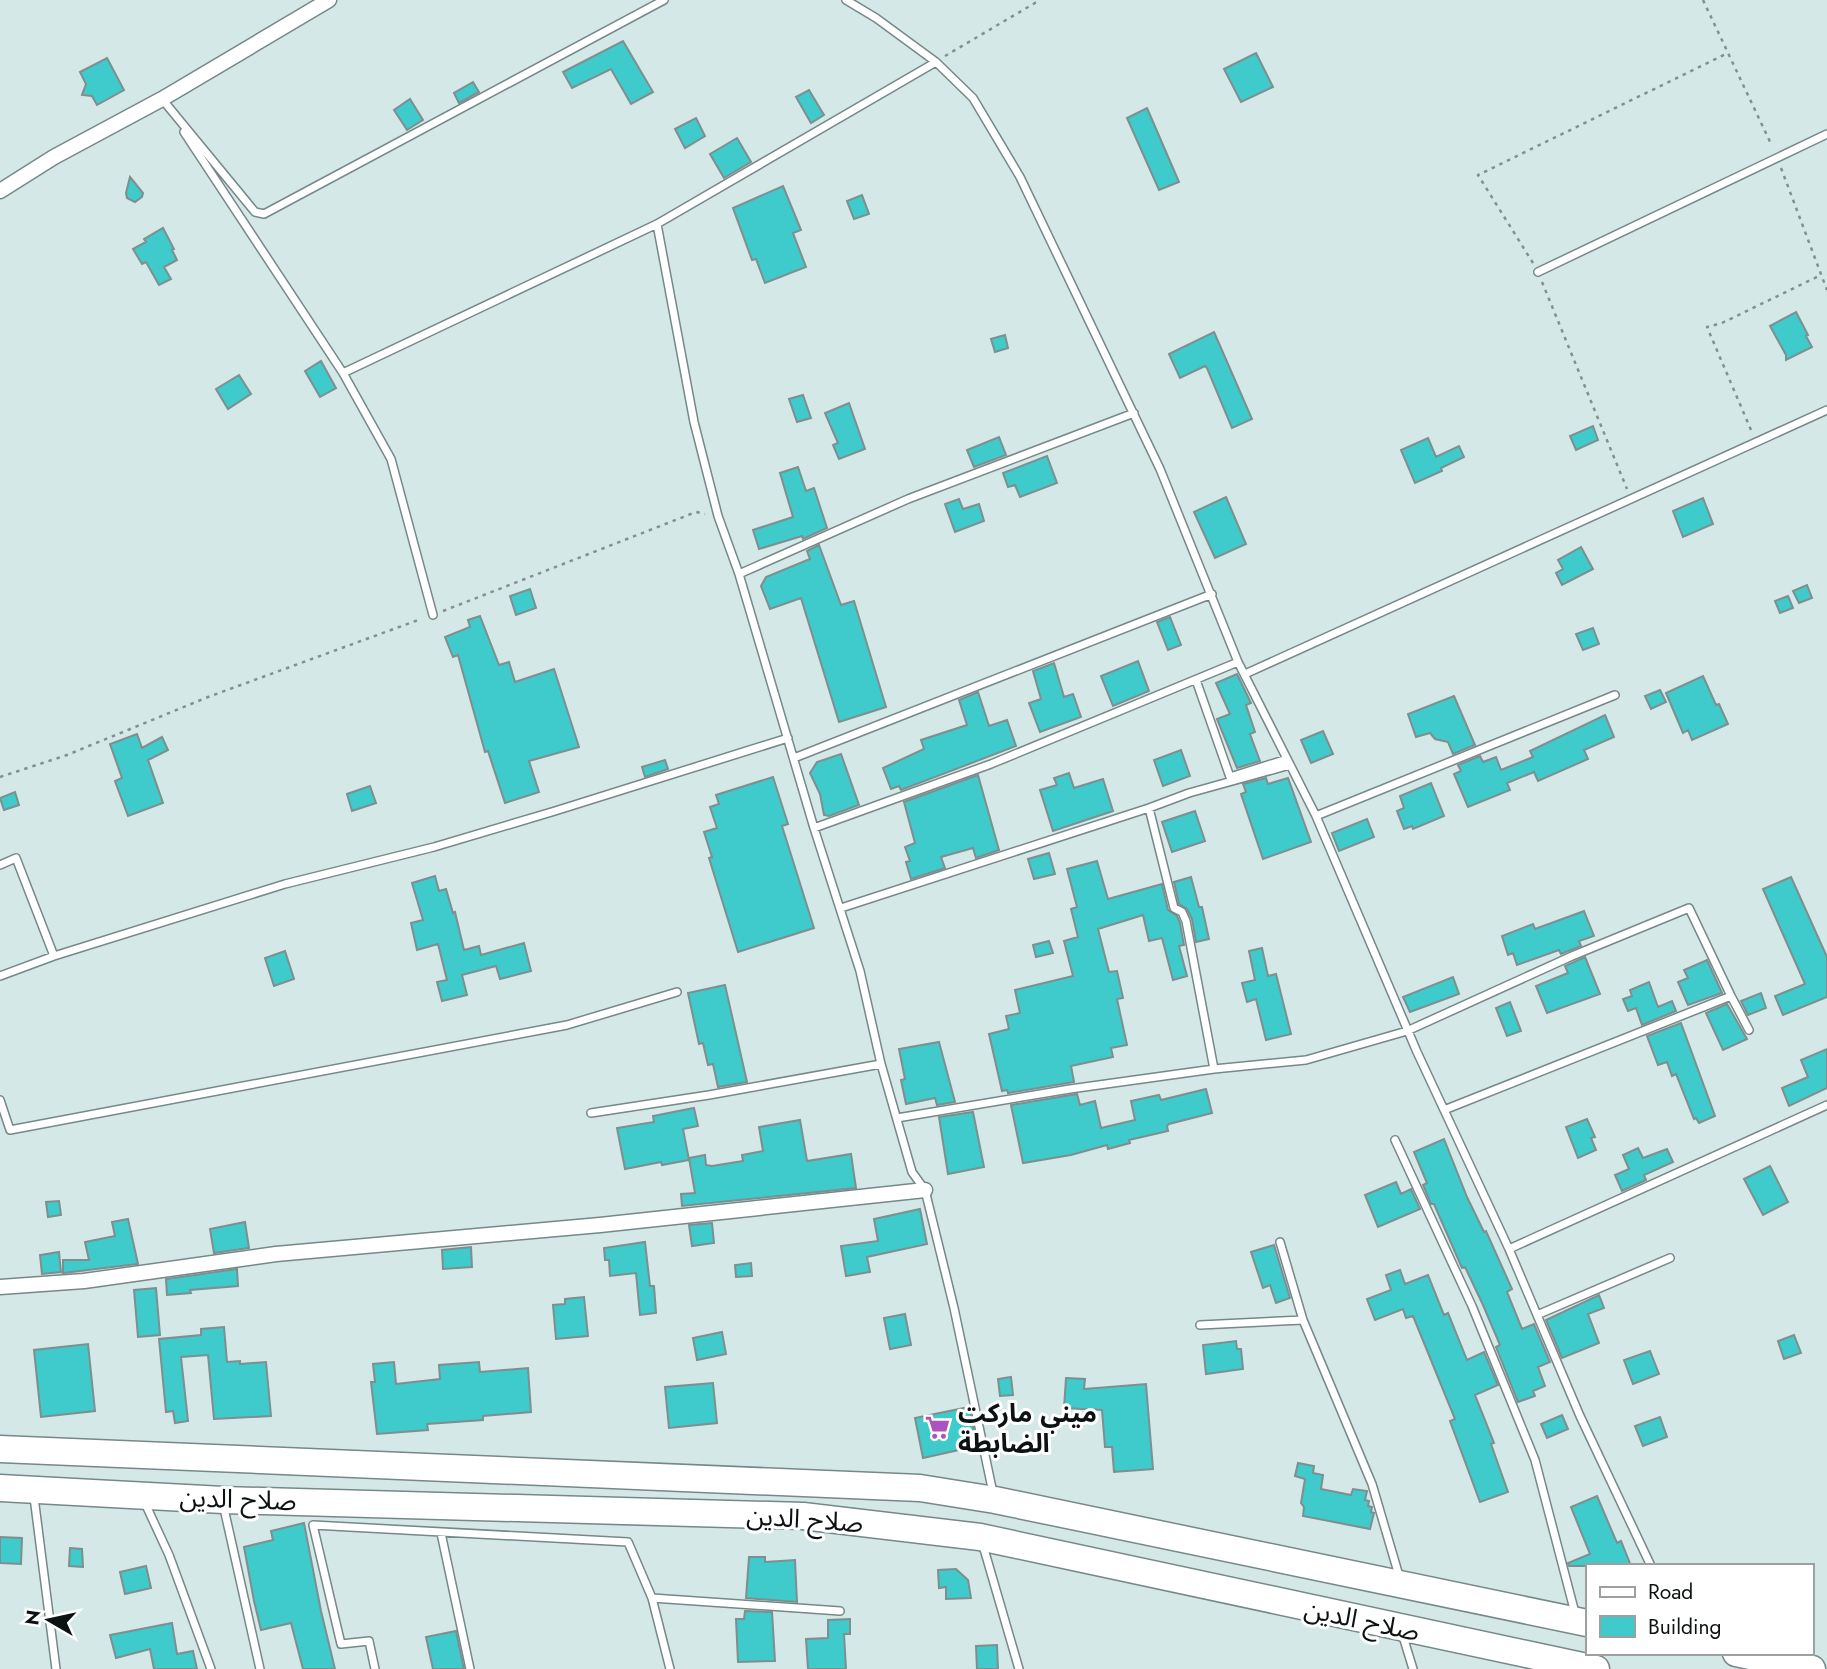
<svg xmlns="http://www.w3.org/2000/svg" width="1827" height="1669" viewBox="0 0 1827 1669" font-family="Jost,'Noto Sans Arabic',sans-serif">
<rect width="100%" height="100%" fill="#d4e8e7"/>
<path fill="#3fcacb" stroke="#7d8f8e" stroke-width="2" d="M623 41 653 92 631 104 611 69 572 88 563 72Z
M1256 53 1273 87 1241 102 1224 69Z
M107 58 124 90 97 105 92 96 82 95 86 84 80 72Z
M473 82 479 92 459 103 454 93Z
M809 90 824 115 811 123 796 97Z
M410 99 423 120 407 130 394 110Z
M1147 108 1179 182 1159 190 1127 118Z
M696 118 705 136 685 148 675 129Z
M737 138 751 162 724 178 710 154Z
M130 177 143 193 142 197 135 202 127 198 126 193Z
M783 186 801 230 793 233 806 267 765 283 756 259 752 260 733 208Z
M862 195 869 214 854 219 847 201Z
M163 228 174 249 172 250 177 260 164 267 171 279 159 285 146 262 142 264 133 249 146 242 144 239Z
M1796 312 1808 335 1806 336 1812 347 1786 360V355L1770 326Z
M1214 332 1252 419 1232 428 1207 368 1205 366 1180 378 1169 354Z
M1005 335 1008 348 995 352 991 339Z
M321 361 336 388 320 397 305 371Z
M239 375 251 394 228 409 216 389Z
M803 395 811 418 797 422 789 399Z
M849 403 865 449 839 459 833 445 838 443 825 413Z
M1593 426 1598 440 1576 450 1570 436Z
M999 437 1006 455 974 467 967 450Z
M1428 438 1436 457 1459 446 1464 457 1441 468 1442 471 1415 483 1401 450Z
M1047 456 1057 483 1020 497 1015 485 1008 487 1003 473Z
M798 467 806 491 814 488 827 528 803 539 802 536 759 549 753 530 793 517 780 473Z
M1226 497 1246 544 1215 558 1194 512Z
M1703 498 1713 524 1683 537 1673 511Z
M959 499 963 509 979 504 984 521 955 532 945 504Z
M819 545 841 605 854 601 886 707 839 722 801 598 770 609 761 586 766 577 810 559 807 551Z
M1581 547 1593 569 1562 585 1556 573 1563 569 1558 560Z
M1807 585 1812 598 1799 603 1793 591Z
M530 589 536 608 516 615 510 596Z
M1788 596 1793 608 1780 613 1775 601Z
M480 616 499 665 509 662 515 682 554 669 579 747 529 761 539 792 505 803 488 751 485 752 458 655 453 657 445 637 470 627 468 620Z
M1170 617 1181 645 1168 650 1157 622Z
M1593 628 1599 644 1583 650 1576 634Z
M1138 661 1149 691 1113 706 1101 676Z
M1054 663 1064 697 1073 694 1081 717 1040 732 1029 703 1041 699 1033 671Z
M1237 674 1251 703 1246 705 1255 732 1250 734 1260 761 1237 768 1217 719 1230 714 1216 683Z
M1703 676 1716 705 1719 704 1728 724 1692 740 1688 730 1683 733 1666 693Z
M1660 690 1666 702 1651 709 1645 696Z
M978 692 989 726 1007 720 1016 746 901 790 899 786 891 789 883 768 924 749 921 740 967 725 959 700Z
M1454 696 1475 745 1453 754 1448 742 1435 739 1430 733 1416 737 1408 714Z
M1605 715 1614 737 1584 750 1588 759 1538 781 1534 772 1507 783 1510 790 1468 807 1454 774 1461 771 1458 765 1480 756 1483 762 1496 757 1501 770 1533 757 1530 751Z
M1323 731 1333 754 1311 763 1301 740Z
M137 734 142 748 162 737 168 750 148 760 163 803 128 816 115 781 122 778 110 744Z
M1181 750 1190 776 1163 786 1154 760Z
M841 754 859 805 829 816 824 815 820 794 810 773 817 762Z
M665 760 668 769 645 777 642 767Z
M1069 773 1074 788 1103 779 1113 811 1053 831 1040 790 1057 785 1054 778Z
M978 775 999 850 976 858 973 848 941 857 945 868 911 879 906 862 910 861 905 847 915 843 904 802Z
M773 777 788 824 782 826 814 928 738 952 709 858 712 857 704 832 717 828 710 807 719 804 716 795Z
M1266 778 1268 784 1288 778 1311 842 1263 859 1241 794 1246 792 1243 784Z
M1431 783 1444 816 1413 829 1412 826 1404 829 1397 811 1404 808 1400 796Z
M370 786 376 803 352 811 347 794Z
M15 792 19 805 4 810 0 798Z
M1195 811 1205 841 1172 852 1162 822Z
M1367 819 1374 837 1339 851 1332 833Z
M1049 853 1055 874 1034 879 1028 859Z
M1097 861 1108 899 1162 884 1168 910 1177 916 1180 923 1184 945 1179 946 1187 976 1173 980 1162 938 1149 941 1143 915 1098 929 1109 972 1117 971 1123 998 1117 999 1127 1045 1111 1048 1113 1057 1071 1066 1074 1082 1008 1093 1007 1090 1002 1091 989 1034 1009 1029 1006 1016 1020 1013 1015 990 1073 976 1064 941 1078 937 1071 909 1077 907 1067 869Z
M435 876 439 891 446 889 453 913 455 912 464 950 479 946 481 955 524 943 531 971 500 979 496 966 462 975 467 995 442 1001 437 982 447 980 438 944 417 950 411 923 423 920 412 883Z
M1191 877 1199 907H1202L1209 939 1196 942 1192 919 1187 909 1179 904 1174 882Z
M1791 877 1827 957V997L1783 1015 1775 996 1805 984 1763 889Z
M1584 911 1594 936 1579 941 1581 946 1561 954 1559 950 1517 965 1513 953 1508 955 1502 936 1533 924 1535 929Z
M1049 941 1053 953 1036 957 1033 945Z
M1262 948 1268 976 1276 974 1291 1034 1266 1040 1256 999 1247 1002 1242 983 1255 980 1249 951Z
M285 951 294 979 274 986 265 958Z
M1585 957 1600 994 1547 1013 1536 986 1568 973 1565 966Z
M1707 960 1722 993 1688 1005 1678 982 1688 978 1684 970Z
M1453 977 1459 994 1410 1012 1403 997Z
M1649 982 1658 1007 1672 1001 1676 1011 1642 1025 1636 1008 1628 1011 1623 999 1632 996 1630 990Z
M725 985 747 1082 718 1087 713 1064 708 1065 703 1043 699 1044 688 993Z
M1761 993 1766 1008 1748 1015 1741 1001Z
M1510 1002 1521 1031 1507 1036 1496 1008Z
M1727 1004 1747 1039 1723 1050 1706 1013Z
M1681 1023 1715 1116 1699 1123 1696 1118 1694 1119 1676 1074 1672 1076 1667 1062 1658 1065 1647 1036Z
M939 1042 955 1102 937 1105 935 1098 906 1104 901 1080 905 1079 899 1049Z
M1827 1049V1088L1789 1106 1782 1088 1808 1077 1801 1060Z
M1206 1089 1212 1113 1169 1124 1167 1126 1168 1131 1129 1140 1130 1143 1108 1149 1107 1145 1071 1155 1023 1163 1011 1105 1077 1094 1080 1105 1095 1101 1101 1128 1135 1120 1131 1101 1159 1095 1161 1100Z
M694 1108 698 1126 683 1129 689 1160 662 1165 661 1162 625 1169 617 1128 654 1122 653 1116Z
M973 1112 984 1167 948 1174 939 1117Z
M1587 1119 1595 1137 1591 1138 1596 1150 1578 1158 1566 1127Z
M800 1120 807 1161 851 1154 856 1188 682 1206 681 1194 695 1193 689 1158 705 1155 706 1165 712 1166 743 1161 742 1155 763 1151 759 1127Z
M1444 1139 1467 1197 1484 1232 1486 1231 1512 1289 1507 1292 1522 1329 1534 1324 1550 1362 1538 1367 1545 1386 1533 1391 1535 1396 1518 1402 1496 1347 1500 1345 1483 1305 1465 1267 1462 1268 1434 1204H1431L1423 1185 1427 1183 1414 1152Z
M1638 1148 1643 1158 1667 1149 1673 1162 1644 1175 1646 1180 1622 1191 1615 1175 1629 1169 1623 1155Z
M1770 1166 1788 1202 1763 1215 1744 1179Z
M1396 1182 1401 1194 1411 1189 1420 1209 1378 1227 1365 1195Z
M59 1201 61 1215 48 1217 46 1202Z
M920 1209 927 1244 867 1257 870 1272 846 1276 841 1246 878 1241 874 1219Z
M128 1219 138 1264 63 1273V1260H89L85 1242 115 1236 112 1222Z
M245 1222 249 1248 214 1253 210 1229Z
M712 1223 714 1243 692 1246 689 1225Z
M645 1242 650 1286H654L656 1313 640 1315 636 1273 610 1276 609 1260H605L604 1248Z
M1274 1245 1290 1298 1276 1303 1270 1285 1263 1288 1251 1252Z
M471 1247 472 1267 443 1269 442 1250Z
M59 1252 61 1272 42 1274 40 1255Z
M751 1263 752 1276 736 1277 735 1265Z
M237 1269 238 1286 190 1290 191 1293 167 1295 166 1279Z
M1400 1270 1405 1284 1428 1275 1444 1315 1448 1313 1467 1360 1484 1352 1498 1385 1475 1395 1494 1443 1491 1444 1508 1492 1480 1502 1450 1421 1455 1419 1413 1316 1406 1318 1403 1309 1375 1320 1367 1299 1391 1290 1386 1275Z
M156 1288 160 1335 138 1337 134 1290Z
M1599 1295 1604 1308 1588 1314 1599 1343 1562 1358 1546 1320Z
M584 1297 588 1336 556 1339 553 1305 565 1304V1299Z
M905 1314 911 1345 890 1349 884 1318Z
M224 1327 227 1362 240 1361V1364L266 1362 271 1416 214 1419 208 1355 181 1357 188 1421 175 1423 173 1411 166 1412 159 1339 201 1335V1329Z
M722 1332 726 1354 697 1360 693 1338Z
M1794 1335 1801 1353 1784 1359 1778 1341Z
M1236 1341 1237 1349H1241L1243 1369 1206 1374 1203 1345Z
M88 1344 95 1411 41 1417 34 1350Z
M1650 1351 1659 1374 1633 1384 1624 1360Z
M394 1362 396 1384 440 1379 439 1365 479 1362 480 1372 528 1368 531 1412 483 1416V1420L427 1424 428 1430 377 1434 371 1382H375L373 1364Z
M1011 1377 1013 1395 1000 1396 998 1379Z
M1066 1378 1085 1379 1084 1389 1146 1384 1153 1469 1114 1472 1112 1447H1105L1102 1410 1064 1408Z
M713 1383 717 1423 669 1428 665 1387Z
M969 1407 977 1446 923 1458 915 1418Z
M1562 1415 1568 1429 1547 1438 1541 1424Z
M1660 1417 1667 1437 1643 1446 1635 1426Z
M1298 1463 1314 1466 1313 1473 1323 1475 1321 1489 1351 1495 1353 1489 1367 1491 1365 1500 1369 1501 1368 1506 1372 1507 1371 1512 1374 1513 1370 1529 1303 1516 1304 1507 1301 1503 1305 1479 1295 1476Z
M1597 1496 1617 1543 1621 1541 1631 1566H1569L1568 1563 1590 1554 1571 1507Z
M304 1523 321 1611 335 1669H303L291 1623 261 1630 254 1601 244 1547 273 1540 271 1531Z
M0 1537 22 1538 21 1564 0 1563Z
M70 1548 82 1549 83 1567 69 1566Z
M749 1557H765V1562L795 1560 797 1602 746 1598Z
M146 1566 151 1588 125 1594 120 1572Z
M956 1569 968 1580 971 1598 946 1599V1587L939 1588 938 1570Z
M745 1611 772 1612 775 1661 738 1662 736 1619H744Z
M850 1619V1634H844L846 1669H808L806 1639 828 1638V1620Z
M172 1623 177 1654 193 1651 197 1669H154L150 1649 116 1658 110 1635Z
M456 1631 464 1669H433L426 1637Z
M997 1645 998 1669H977L976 1646Z"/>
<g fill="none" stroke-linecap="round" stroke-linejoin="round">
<defs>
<path id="lane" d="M846 0 876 18 936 62 973 98 1020 177 1160 469 1238 662 1316 816 1417 1052 1509 1249 1580 1416 1651 1566
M162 99 255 212 264 214 664 0
M184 132 343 373 391 459 433 615
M657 224 694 422 718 516 739 574 814 828 860 971 881 1064 912 1172 925 1190 954 1308 993 1493
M1538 272 1827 134
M343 373 657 224 936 62
M739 574 908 499 1134 413
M1245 674 1827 410
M1196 680 1230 777 1287 759
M794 758 1212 594
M1149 808 1174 908 1182 912 1186 921 1214 1069
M1316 816 1615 695
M814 828 991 764 1238 662
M0 865 16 858 54 956 285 884 434 847 555 811 788 738
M841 908 1149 808 1189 793 1290 765
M0 976 54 956
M0 1100 10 1130 567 1025 677 992
M1444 1110 1731 996 1749 1030
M591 1113 709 1095 881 1064
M897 1118 1070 1089 1214 1069 1306 1060 1407 1031 1572 956 1689 908 1731 996
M1395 1140 1472 1306 1535 1460 1575 1613
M1280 1242 1303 1320 1372 1484 1400 1579
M1509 1249 1827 1105
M1537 1315 1670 1258
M1200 1325 1303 1320
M34 1497 56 1669
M144 1501 169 1555 211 1669
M223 1504 260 1669
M441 1533 470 1669
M982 1542 1019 1669
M652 1598 840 1611
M1402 1633 1413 1669
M375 1669 369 1641 341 1644 313 1525 628 1542 652 1598 670 1669"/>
<path id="street" d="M0 191 54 157 162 99 329 0
M0 1287 84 1281 276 1254 600 1225 925 1190"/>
<path id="highway" d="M0 1449 920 1488 995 1500 1587 1623
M0 1488 223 1500 803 1516 980 1537 1596 1669
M1736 1653 1812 1669"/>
</defs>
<use href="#lane" stroke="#768888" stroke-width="10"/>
<use href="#street" stroke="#768888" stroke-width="17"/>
<use href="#highway" stroke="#768888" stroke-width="29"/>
<path stroke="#829090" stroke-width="2.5" stroke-dasharray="3.5 5" stroke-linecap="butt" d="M1703 0 1772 146
M945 56 1040 0
M1781 168 1827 290
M1533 263 1478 175 1728 53
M1542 282 1627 489
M1751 430 1707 327 1722 323 1821 275
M443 611 696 512 705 514
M0 777 67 755 208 697 421 619"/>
<use href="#lane" stroke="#fff" stroke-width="7"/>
<use href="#street" stroke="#fff" stroke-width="14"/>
<use href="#highway" stroke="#fff" stroke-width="26"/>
</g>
<defs>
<symbol id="supermarket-bare" viewBox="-9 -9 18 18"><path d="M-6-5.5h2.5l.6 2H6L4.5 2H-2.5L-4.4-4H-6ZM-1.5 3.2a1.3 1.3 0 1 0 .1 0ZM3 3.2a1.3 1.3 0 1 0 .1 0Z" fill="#ac53bf" stroke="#fff" stroke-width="2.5" paint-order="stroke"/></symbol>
</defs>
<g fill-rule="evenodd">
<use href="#supermarket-bare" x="920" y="1410" width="35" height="35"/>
</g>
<g text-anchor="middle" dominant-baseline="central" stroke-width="6" stroke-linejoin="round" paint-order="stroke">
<g font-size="26" font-weight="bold" fill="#0c1212" stroke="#fff" text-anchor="start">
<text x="958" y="1413">ميني ماركت<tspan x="958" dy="30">الضابطة</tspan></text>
</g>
<g font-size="26" fill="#0c1212" stroke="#fff">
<text transform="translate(238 1499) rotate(2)">صلاح الدين</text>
<text transform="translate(805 1519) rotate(4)">صلاح الدين</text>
<text transform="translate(1362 1620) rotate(12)">صلاح الدين</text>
</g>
</g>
<rect x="1586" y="1564" width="228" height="91" fill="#ffffff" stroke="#9ea0a0" stroke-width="2"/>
<rect x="1600" y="1587" width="35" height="10" fill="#ffffff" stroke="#9ea0a0" stroke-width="2"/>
<text x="1648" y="1599" font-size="21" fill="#0c1212">Road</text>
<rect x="1600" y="1616" width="35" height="21" fill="#3fcacb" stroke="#9ea0a0" stroke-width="2"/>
<text x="1648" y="1634" font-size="21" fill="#0c1212">Building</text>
<g transform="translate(49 1620) rotate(279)" stroke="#ffffff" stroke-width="5" paint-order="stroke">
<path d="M0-5L12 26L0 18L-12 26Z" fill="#0c1212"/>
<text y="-10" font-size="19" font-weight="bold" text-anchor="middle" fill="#0c1212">N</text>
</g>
</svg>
